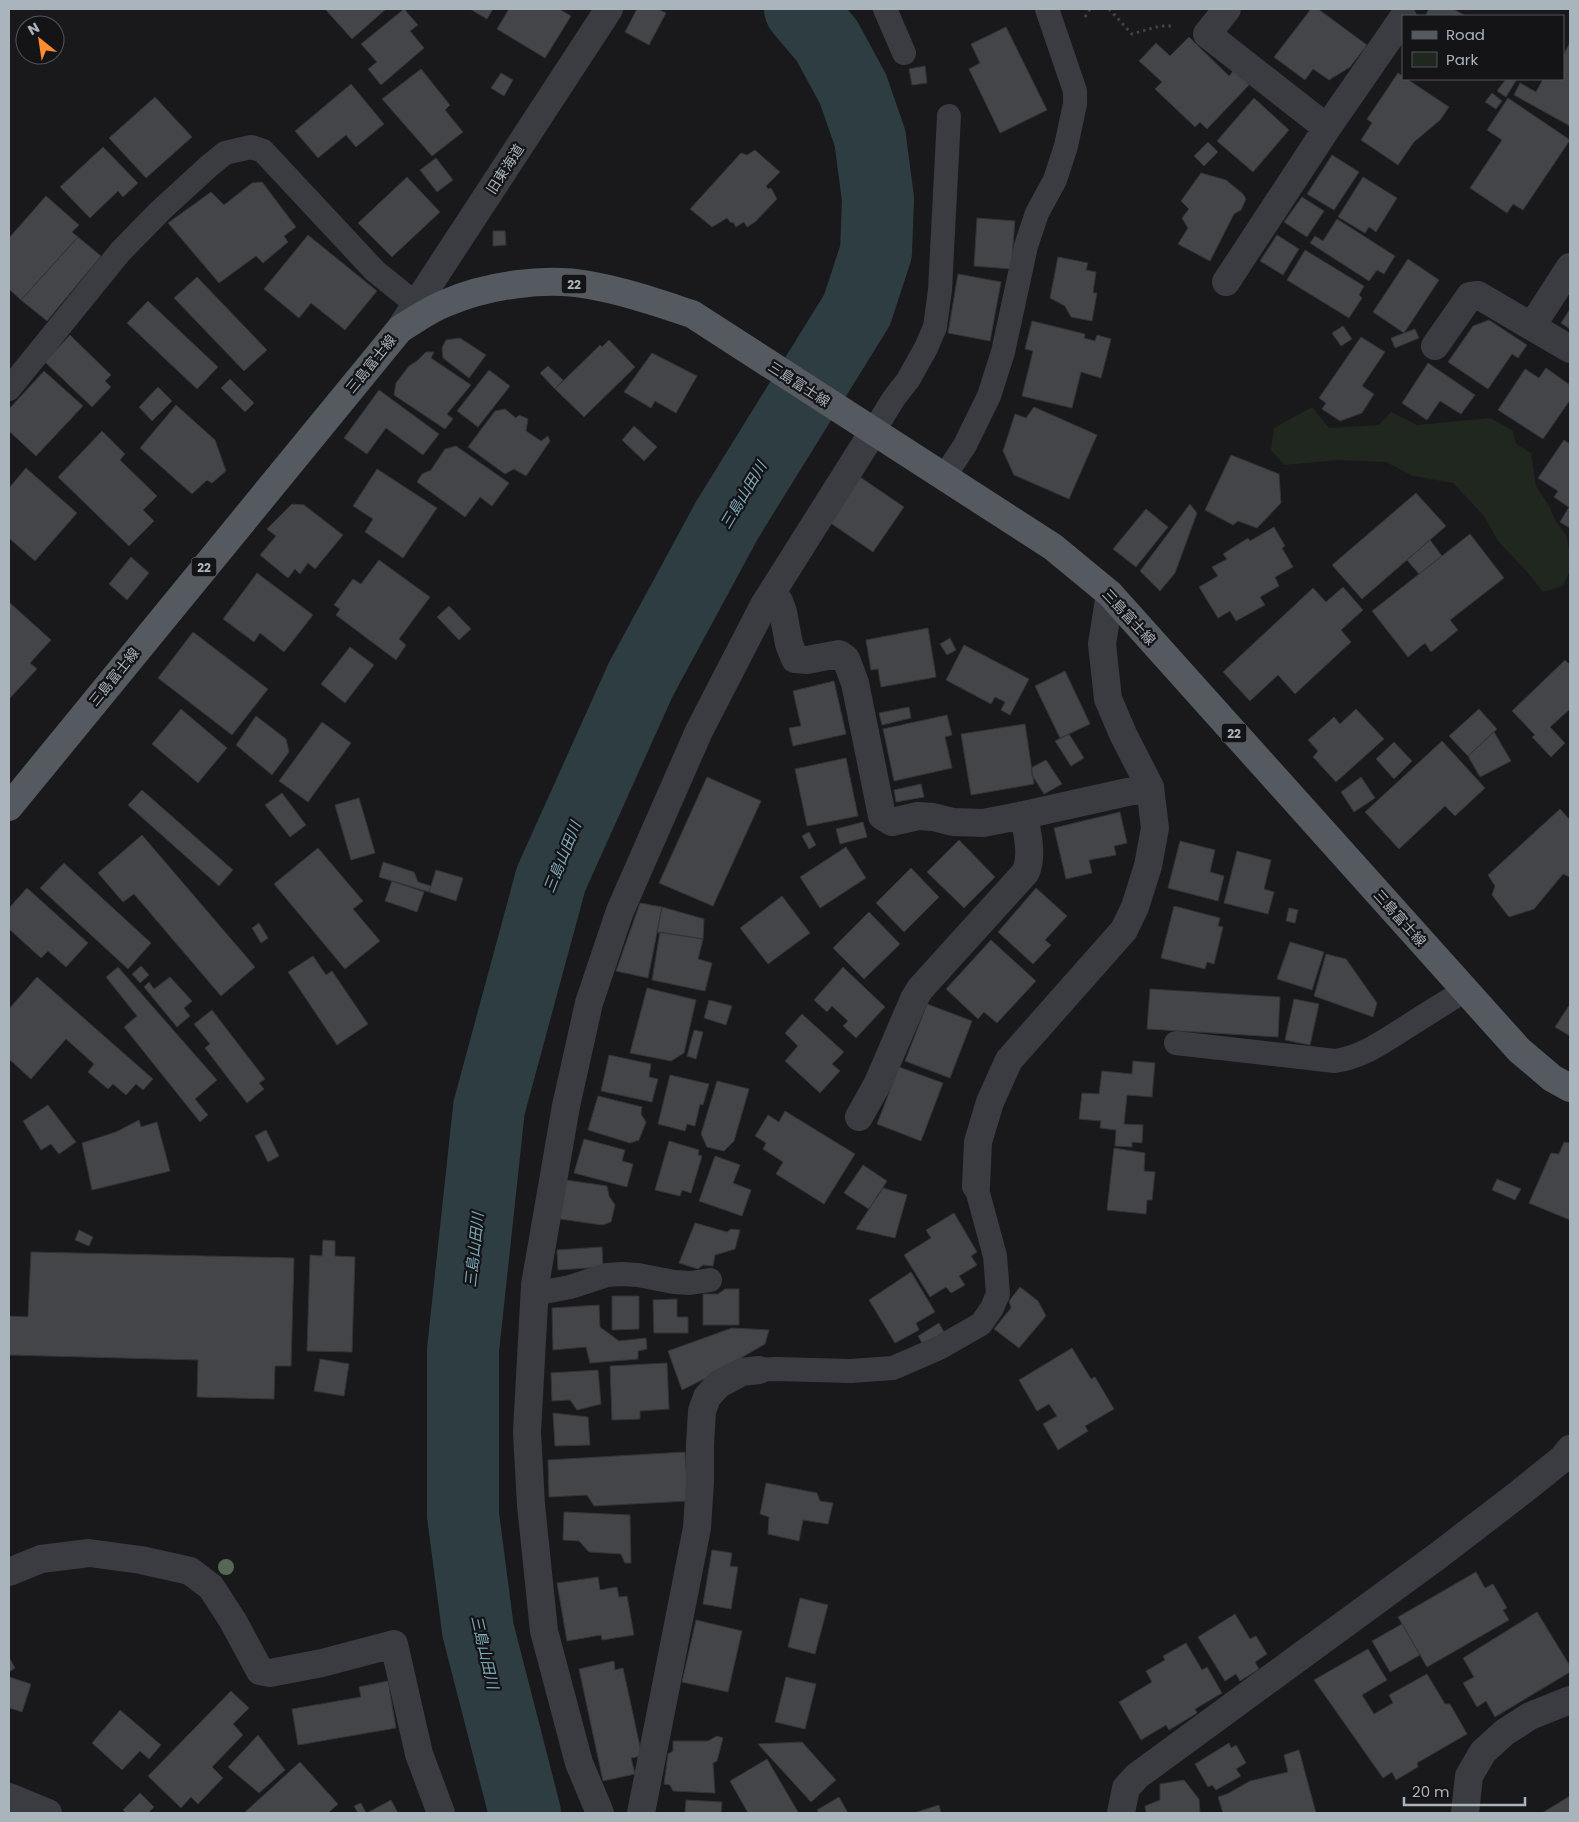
<svg xmlns="http://www.w3.org/2000/svg" width="1579" height="1822" viewBox="0 0 1579 1822" font-family="Poppins,'Noto Sans JP',sans-serif">
<rect width="100%" height="100%" fill="#19191c"/>
<path fill="#1f271e" d="M1312 407 1329 428 1379 425 1391 412 1417 425 1490 418 1512 430 1516 444 1531 453 1536 486 1549 506 1555 520 1566 535 1570 553V571L1563 586 1543 592 1529 574 1498 541 1484 516 1453 483 1413 476 1386 462 1338 460 1284 465 1271 450 1274 428Z"/>
<g fill="none" stroke-linecap="round" stroke-linejoin="round">
<path stroke="#2d3d41" stroke-width="72" d="M525 1813 478 1630 463 1515V1350L489 1108 551 879 641 679 727 520 857 310 876 252 878 199 870 138 853 89 827 41 800 9"/>
</g>
<path fill="#434549" stroke="#333438" d="M325 9H386L352 39Z
M404 9 418 25 410 31 424 48 381 85 368 69 377 62 361 44Z
M470 9H493L487 19Z
M509 9H559L571 16 545 58 497 29Z
M637 9H658L666 13 649 45 625 32Z
M1311 9H1318L1367 45 1350 67 1329 80 1313 69 1305 80 1274 57Z
M1429 9H1453L1466 16H1425Z
M1006 27 1047 110 1000 133 969 69 980 63 971 44Z
M1189 37 1229 76 1234 70 1249 85 1207 129 1200 122 1195 127 1155 89 1162 82 1139 61 1156 43 1170 56Z
M1570 42V126L1514 95 1520 83 1536 92 1543 79H1563V56Z
M925 66 927 83 912 85 909 69Z
M421 69 450 105 445 110 463 132 432 156 382 99Z
M501 73 513 80 504 96 491 88Z
M1398 73 1403 76V79H1407L1449 107 1440 120 1414 142 1398 165 1361 140 1372 123 1367 119Z
M1506 79H1517L1506 97 1497 91Z
M351 84 384 124 356 147 346 135 318 158 295 131Z
M1492 93 1502 101 1496 109 1485 102Z
M155 97 192 137 146 178 109 138Z
M1254 98 1289 130 1253 172 1217 141Z
M1508 98 1570 140 1523 210 1513 204 1507 213 1470 188 1502 140 1487 130Z
M1208 142 1218 152 1204 166 1194 156Z
M103 147 138 183 123 197 118 191 90 218 60 187Z
M755 150 780 172 766 186 768 189 771 188 777 199 755 222 747 227 744 222 736 227 733 222 731 223 727 218 712 227 690 209 741 153 747 155Z
M1332 155 1359 172 1334 210 1307 194Z
M436 158 453 180 437 192 420 170Z
M1201 173 1226 180 1243 194 1246 199 1241 210 1234 214 1210 261 1178 244 1188 228 1182 218 1189 209 1181 201Z
M407 177 440 212 392 257 358 223Z
M1363 177 1397 198 1376 232 1369 227 1365 233 1338 217Z
M262 182 296 227 284 236 288 242 263 263 256 256 219 283 168 223 211 192 224 205 252 183Z
M46 196 79 225 72 232 78 237 21 300 9 289V238Z
M1302 197 1324 211 1307 237 1284 222Z
M977 218 1015 221 1011 269 974 266Z
M1337 219 1395 256 1384 274 1377 270 1369 281 1310 243 1315 236 1323 241Z
M493 231H505L506 245 493 246Z
M308 235 377 291 345 330 311 303 299 318 264 289Z
M1277 235 1299 249 1283 275 1260 261Z
M78 237 101 256 47 321 21 300Z
M1305 250 1364 286 1359 295 1362 298 1349 318 1287 280Z
M1058 257 1088 263 1086 270 1096 272 1093 293H1097L1092 321 1071 317 1065 306 1050 298Z
M1408 259 1439 280 1404 333 1373 312Z
M958 274 1001 282 990 341 948 333Z
M197 277 267 350 244 371 174 298Z
M148 301 218 367 197 389 127 323Z
M1570 309V329L1561 323Z
M1489 320 1527 345 1518 358 1512 354 1488 389 1448 362 1473 326Z
M1032 321 1085 334 1084 338 1095 341 1097 335 1111 339 1101 378 1081 372 1072 408 1022 396 1033 351 1025 349Z
M1343 326 1352 339 1341 346 1332 333Z
M1415 329 1419 338 1395 348 1391 338Z
M70 335 111 375 105 381 111 387 92 407 45 362Z
M1361 337 1385 352 1362 386 1374 394 1362 413 1340 421 1322 409 1326 403 1319 398Z
M460 338 486 355 469 378 443 358 442 348 446 340Z
M609 340 635 367 584 417 555 389 600 345 602 347Z
M426 352H434L431 358 471 385 447 414 453 419 445 429 394 395 396 383 409 366 417 361Z
M652 353 697 376 676 413 655 401 651 408 624 392Z
M1428 363 1475 395 1461 414 1440 401 1427 420 1402 403Z
M548 366 563 380 555 389 540 373Z
M1546 368 1570 385V400L1543 439 1498 410 1525 369 1539 378Z
M489 370 510 386 478 427 457 411Z
M44 371 83 406 36 456 9 431V409Z
M230 379 254 403 245 412 221 388Z
M158 387 172 401 152 421 139 407Z
M379 390 439 434 423 455 386 428 367 454 344 438Z
M176 405 215 440 226 471 212 483 207 480 192 494 140 448Z
M1034 407 1097 435 1069 499 1014 475 1003 451 1015 414 1026 418Z
M505 409 516 418 519 415 528 419 526 431 541 441 548 436 550 441 526 476 514 469 505 474 468 447 495 411Z
M634 426 657 447 644 461 622 440Z
M102 431 125 454 120 460 157 496 143 510 154 521 129 546 58 477Z
M1564 440 1570 444V508L1554 497 1558 491 1538 478Z
M456 446 509 483 492 506 480 497 465 517 417 482 422 474 431 470 445 449Z
M1231 455 1279 474 1281 503 1257 528 1238 521 1233 525 1205 510Z
M26 468 77 513 35 561 9 538V488Z
M377 469 437 508 403 558 365 532 373 519 353 506Z
M860 477 904 507 873 552 829 522Z
M1416 493 1446 526 1362 599 1332 565Z
M292 504 304 505 343 535 315 569 308 563 300 574 295 569 288 578 260 555 276 536 267 529Z
M1190 504 1197 513 1175 573 1160 591 1140 571Z
M1569 507 1570 508V528L1560 522Z
M1146 509 1168 527 1136 567 1113 549Z
M1274 527 1285 546 1282 548 1293 567 1275 577 1279 586 1260 597 1265 605 1236 621 1230 611 1218 618 1199 587 1218 576 1212 567 1227 559 1223 554 1248 538 1250 541Z
M1470 534 1504 578 1450 620 1458 630 1431 652 1425 643 1408 657 1372 611Z
M1430 540 1442 556 1419 574 1407 560Z
M131 557 149 573 127 600 109 584Z
M379 560 430 597 399 639 406 645 396 660 336 615 340 609 334 605 353 579 361 584Z
M257 573 313 615 284 652 260 633 254 642 223 619Z
M1343 587 1363 610 1341 630 1351 642 1295 694 1278 675 1250 701 1223 672 1313 588 1326 602Z
M9 602 51 640 30 663 37 669 9 699Z
M449 606 471 629 459 640 437 617Z
M928 628 936 677 881 687 878 669 871 670 866 640Z
M193 632 268 689 232 735 158 678Z
M950 638 956 650 947 655 940 644Z
M964 645 1029 679 1010 715 1001 710 1005 702 995 697 991 704 946 680Z
M350 647 374 665 345 703 321 684Z
M1565 660 1570 665V709L1550 727 1565 743 1551 757 1532 737 1535 735 1512 711Z
M1065 671 1090 724 1060 738 1035 686Z
M834 681 846 734 793 746 789 728 801 726 793 691Z
M909 707 911 718 882 725 879 713Z
M181 709 227 748 198 783 152 744Z
M1356 709 1384 739 1336 782 1313 757 1318 751 1308 740 1334 717 1340 724Z
M1479 709 1497 729 1468 756 1449 736Z
M947 715 952 735 945 737 952 768 894 781 883 729Z
M256 716 286 739 289 752 272 775 236 745Z
M322 722 351 743 308 802 279 781Z
M1025 724 1034 784 971 795 961 734Z
M1494 732 1511 761 1480 777 1468 756Z
M1069 734 1084 758 1071 766 1055 741Z
M1442 741 1485 788 1455 816 1445 806 1399 849 1365 812Z
M1394 742 1412 761 1394 779 1376 759Z
M846 758 858 816 807 826 795 769Z
M1046 760 1062 784 1044 794 1032 775 1031 768Z
M707 777 761 801 713 906 659 883Z
M1361 777 1375 798 1354 812 1341 792Z
M921 784 924 797 896 802 894 790Z
M142 790 233 870 219 886 128 805Z
M282 793 306 825 290 837 265 805Z
M359 798 375 853 351 860 335 805Z
M1560 809 1570 820V877L1563 874 1534 909 1509 917 1492 895 1495 886 1488 875Z
M1120 812 1127 843 1114 846 1116 855 1089 860 1092 873 1066 879 1054 828Z
M863 822 867 837 840 844 836 829Z
M809 832 816 845 809 849 802 836Z
M142 835 255 967 221 996 134 894 123 902 98 873Z
M959 840 995 877 964 908 927 872Z
M1180 841 1215 850 1210 872 1224 876 1218 901 1168 888Z
M846 847 866 878 820 908 800 877Z
M318 848 363 901 353 909 380 941 345 969 274 884Z
M1237 851 1271 860 1264 889 1274 892 1268 914 1224 903Z
M383 862 414 872 418 882 431 886 429 892 379 877Z
M64 863 151 943 128 969 40 888Z
M911 868 939 897 904 932 876 903Z
M436 870 463 878 456 901 429 892Z
M392 881 424 892 417 912 385 901Z
M27 888 88 943 66 967 48 951 41 958 9 929V908Z
M1036 888 1067 916 1045 940 1051 945 1033 964 998 932Z
M782 896 810 933 768 964 740 928Z
M640 903 662 907 648 978 616 971Z
M1174 906 1220 918 1218 926 1223 927 1214 964 1207 962 1205 969 1161 958Z
M662 907 704 919 703 939 657 932Z
M1289 908 1298 910 1295 923 1286 921Z
M869 912 900 944 864 979 833 948Z
M259 923 268 938 261 943 252 928Z
M660 932 703 939 698 959 712 963 705 991 652 980Z
M991 940 1036 981 997 1023 984 1012 978 1019 946 989Z
M1290 942 1324 952 1312 990 1277 979Z
M1326 954 1346 959 1377 1003 1373 1017 1314 996Z
M313 956 326 975 332 971 368 1024 337 1045 288 972Z
M141 966 149 975 140 983 132 974Z
M118 967 217 1080 195 1099 208 1115 200 1122 124 1027 137 1016 106 977Z
M843 967 885 1007 856 1038 843 1026 848 1021 832 1006 827 1012 814 1000Z
M37 977 153 1079 143 1090 136 1084 126 1095 113 1084 108 1089 88 1072 94 1064 66 1039 31 1079 9 1059V1009Z
M170 977 192 1001 184 1008 190 1016 177 1027 144 987 149 982 154 989Z
M647 988 696 1000 684 1053 671 1061 630 1053Z
M1150 989 1280 997 1278 1037 1147 1029Z
M1294 999 1319 1004 1310 1045 1285 1040Z
M709 1000 732 1006 726 1025 704 1018Z
M927 1004 972 1021 950 1078 905 1061Z
M1570 1004V1036L1555 1027Z
M212 1010 265 1079 259 1083 264 1089 247 1103 205 1048 210 1044 194 1024Z
M802 1014 844 1052 832 1064 840 1071 820 1093 785 1061 798 1046 785 1033Z
M694 1030 703 1032 696 1059 687 1056Z
M609 1055 651 1064 649 1077 658 1079 652 1102 601 1091Z
M1133 1061 1155 1063 1152 1097 1127 1095 1124 1124 1143 1125 1142 1143 1132 1142V1147L1115 1146 1116 1130 1100 1128 1101 1121 1079 1119 1082 1093 1099 1094 1102 1071 1132 1074Z
M899 1067 943 1083 921 1141 877 1124Z
M670 1075 709 1084 703 1105 700 1104 695 1126 687 1124 685 1131 658 1124Z
M717 1081 749 1089 734 1141 724 1151 707 1147 701 1134Z
M598 1096 642 1107 641 1114 646 1122 639 1140 630 1143 588 1130Z
M48 1105 76 1142 59 1154 51 1144 41 1150 23 1121Z
M785 1111 855 1154 824 1204 776 1174 783 1162 763 1149 766 1143 755 1136 768 1115 779 1122Z
M139 1120 141 1127 157 1122 170 1171 92 1190 82 1143 116 1132Z
M266 1130 279 1156 268 1162 255 1136Z
M584 1139 625 1150 622 1161 633 1164 627 1187 574 1173Z
M669 1141 699 1150 698 1155 702 1156 691 1193 682 1190 680 1196 655 1190Z
M1564 1142 1570 1143V1220L1529 1203 1551 1153 1559 1154Z
M1114 1148 1145 1153 1144 1171 1155 1172 1152 1200H1147L1146 1214 1107 1210Z
M715 1156 740 1165 733 1183 751 1190 742 1216 699 1201Z
M863 1165 887 1181 869 1209 844 1193Z
M1497 1179 1521 1189 1515 1200 1492 1190Z
M566 1180 607 1186 609 1196 615 1205 611 1222 602 1225 560 1219Z
M883 1188 907 1195 895 1238 856 1229Z
M954 1213 977 1252 971 1256 977 1265 959 1276 965 1285 951 1293 946 1287 930 1297 904 1255 931 1238 926 1230Z
M695 1223 727 1232 731 1229 740 1230 735 1249 715 1255 713 1266 703 1265 698 1269 679 1263Z
M79 1230 93 1237 89 1246 75 1240Z
M323 1240 335 1241V1256L355 1257 352 1352 307 1351 310 1255 322 1256Z
M602 1247 603 1267 558 1270 557 1250Z
M31 1252 294 1258 291 1366H275L274 1399 197 1397 198 1360 9 1355V1316L28 1317Z
M911 1272 935 1312 916 1323 919 1330 895 1343 869 1300Z
M1020 1287 1038 1301 1046 1316 1019 1348 994 1329 1011 1308 1009 1301Z
M725 1289H739V1325H703V1294H718Z
M612 1296H639V1329L612 1330Z
M677 1299V1317H688V1333H654L653 1300Z
M599 1305 600 1327 619 1341 646 1338 647 1349 638 1351V1359L590 1363 586 1347 553 1350 552 1308Z
M939 1323 944 1332 923 1345 918 1336Z
M732 1328 769 1330 765 1344 708 1377 682 1390 668 1351Z
M1072 1348 1091 1379 1095 1377 1114 1409 1085 1426 1088 1431 1058 1450 1043 1424 1057 1416 1049 1404 1037 1411 1019 1380Z
M320 1359 349 1364 344 1396 314 1391Z
M667 1363 669 1409 640 1411V1419L612 1420 610 1366Z
M598 1370 601 1404 577 1410 570 1400 552 1401 551 1373Z
M553 1413 588 1417 590 1445 555 1446Z
M685 1452 688 1501 594 1506 587 1495 549 1497 548 1460Z
M766 1483 817 1493 820 1501 833 1503 828 1524 803 1520 799 1541 768 1534 769 1517 760 1514Z
M564 1512 630 1515 631 1563H625L621 1554 589 1552 579 1541 563 1540Z
M712 1550 732 1553 730 1566 738 1567 731 1609 703 1604Z
M1476 1572 1485 1588 1493 1584 1507 1608 1503 1610 1509 1620 1427 1667 1398 1617Z
M598 1577 600 1590 617 1587 619 1597 627 1596 634 1635 602 1640 601 1635 567 1641 557 1583Z
M800 1598 828 1605 815 1654 788 1647Z
M1537 1612 1570 1666V1672L1495 1717 1486 1701 1477 1707 1463 1683 1474 1677 1463 1658Z
M1235 1614 1250 1639 1256 1636 1267 1654 1255 1662 1259 1669 1240 1681 1236 1674 1225 1681 1198 1637Z
M696 1620 742 1631 728 1692 682 1682Z
M1402 1624 1420 1655 1390 1672 1372 1641Z
M1186 1643 1202 1670 1207 1667 1222 1693 1195 1709 1197 1713 1169 1730 1166 1725 1141 1740 1119 1702 1152 1682 1146 1671 1165 1660 1163 1656Z
M1368 1649 1387 1680 1362 1695 1374 1714 1393 1703 1389 1695 1427 1674 1445 1704H1450L1467 1734 1417 1763 1418 1767 1396 1780 1392 1772 1383 1778 1314 1680Z
M9 1657 15 1668 9 1672Z
M614 1661 615 1670 623 1668 642 1756 631 1758 635 1774 603 1781 579 1669Z
M9 1677 31 1684 22 1712 10 1708 9 1713Z
M786 1677 816 1684 805 1729 775 1722Z
M388 1681 396 1728 298 1745 292 1709 361 1697 359 1687Z
M231 1691 249 1708 233 1724 243 1735 212 1767 223 1778 198 1804 191 1797 181 1808 148 1776Z
M120 1710 161 1745 149 1759 140 1751 122 1770 92 1743Z
M258 1735 285 1770 259 1793 228 1767Z
M717 1736 723 1738 717 1761 713 1763 715 1793 673 1791 670 1785 664 1784 668 1754 673 1751V1741H708Z
M802 1742 836 1780 811 1802 758 1744Z
M1229 1743 1231 1748 1236 1745 1246 1763 1236 1769 1241 1776 1216 1790 1212 1785 1208 1787 1195 1764Z
M1299 1750 1316 1813H1223L1218 1797 1227 1794 1250 1781 1288 1772 1284 1755Z
M767 1759 798 1812 797 1813H748L730 1781Z
M300 1762 338 1804 328 1813H244Z
M1184 1780 1199 1799 1200 1813H1146L1145 1806 1160 1800V1784Z
M140 1793 154 1807 148 1813H126L123 1810Z
M1570 1796V1813H1542Z
M839 1797 848 1813H819L817 1810Z
M391 1800 398 1813H367Z
M686 1800 722 1802 721 1813H685Z
M361 1803 366 1813H358L354 1806Z
M939 1805 941 1813H914Z"/>
<g fill="none" stroke-linecap="round" stroke-linejoin="round">
<path stroke="#3f4448" stroke-width="3" stroke-dasharray="2.5 4" stroke-linecap="butt" d="M1109 9 1132 34 1160 26H1173
M1085 17 1090 9"/>
<path stroke="#3a3c41" stroke-width="24" d="M885 9 904 53
M9 389 120 252 160 211 209 166 225 153 251 147 263 151 375 271 416 304
M873 432 894 398 908 380 926 348 935 327 940 290 949 116
M944 477 965 445 989 396 1003 352 1026 246 1037 213 1055 180 1066 146 1075 104V91L1047 9
M1176 1043 1335 1061C1362 1057 1383 1042 1405 1028 1425 1015 1445 1003 1465 990
M534 1294 570 1287 607 1275 622 1274 638 1275 674 1282 690 1283 710 1280
M759 1370 775 1369 851 1371 893 1368 939 1348 981 1324 992 1308 998 1294 995 1256 976 1186"/>
<path stroke="#3a3c41" stroke-width="28" d="M1227 9 1207 34 1327 128 1403 18
M1226 282 1327 128
M1532 326 1570 267
M400 329 609 9
M1435 346 1470 296 1478 295 1570 349
M771 594 779 601 783 612 789 644 795 659 807 660 839 654 846 659 855 683 882 816 892 822 918 816 933 817 953 822 983 823 1024 815 1150 787
M859 1117 878 1083 914 999 920 989 1026 872C1033 853 1027 834 1024 815
M976 1186 978 1142 990 1102 1009 1060 1124 930 1135 907 1148 866 1155 828 1150 787 1123 734 1108 699 1102 644 1110 594
M9 1572 41 1559 89 1553 141 1560 190 1571 211 1587 233 1621 260 1671 270 1673 322 1663 394 1644 419 1754 441 1813
M9 1797 48 1813
M600 1813 579 1763 544 1631 531 1505 527 1432 535 1285 566 1106 589 1003 620 911 699 731 764 605 873 432
M641 1813 697 1528 700 1482V1445L702 1411 707 1397 719 1384 742 1372 759 1370
M1121 1813 1126 1788 1137 1776 1439 1555 1521 1492 1562 1459 1570 1449
M1465 1813 1469 1776 1483 1752 1505 1732 1530 1716 1570 1700"/>
<path stroke="#555a60" stroke-width="28" d="M9 807 400 329C415 320 430 309 446 303 488 285 545 277 589 285 624 291 658 303 692 314L1053 547 1110 594 1519 1050 1552 1078 1570 1088"/>
</g>
<circle fill="#556853" cx="226" cy="1567" r="8"/>
<g text-anchor="middle" dominant-baseline="central" stroke-width="4.5" stroke-linejoin="round" paint-order="stroke">
<g fill="#141417" stroke="#7d848a" stroke-width="1">
<rect x="561.5" y="274.5" width="25" height="19" rx="4"/>
<rect x="191.5" y="557.5" width="25" height="19" rx="4"/>
<rect x="1221.5" y="723.5" width="25" height="19" rx="4"/>
</g>
<g font-size="12" font-weight="bold" fill="#aab4bc">
<text x="574" y="284">22</text>
<text x="204" y="567">22</text>
<text x="1234" y="733">22</text>
</g>
<g font-size="14" fill="#aab4bc" stroke="#141417">
<text transform="translate(505 169) rotate(-57)">旧東海道</text>
<text transform="translate(371 364) rotate(-51)">三島富士線</text>
<text transform="translate(799 384) rotate(33)">三島富士線</text>
<text transform="translate(1129 617) rotate(47)">三島富士線</text>
<text transform="translate(114 677) rotate(-51)">三島富士線</text>
<text transform="translate(1400 918) rotate(48)">三島富士線</text>
</g>
<g font-size="15" font-style="italic" fill="#7fabba" stroke="#141417">
<text transform="translate(743 495) rotate(-59)">三島山田川</text>
<text transform="translate(562 857) rotate(-68)">三島山田川</text>
<text transform="translate(474 1250) rotate(-84)">三島山田川</text>
<text transform="translate(485 1652) rotate(77)">三島山田川</text>
</g>
</g>
<rect width="1579" height="1822" fill="none" stroke="#aab4bc" stroke-width="20"/>
<rect x="1402" y="15" width="162" height="65" fill="#141417" stroke="#505459"/>
<rect x="1412" y="31" width="25" height="8" fill="#555a60" stroke="#505459"/>
<text x="1446" y="40" font-size="15" fill="#aab4bc">Road</text>
<rect x="1412" y="52" width="25" height="15" fill="#1f271e" stroke="#505459"/>
<text x="1446" y="65" font-size="15" fill="#aab4bc">Park</text>
<g transform="translate(40 40) rotate(330)"><circle r="24" fill="#141417" stroke="#505459"/>
<path d="M0-4L9 19L0 12L-9 19Z" fill="#ff8c2d"/>
<text y="-8" font-size="14" font-weight="bold" text-anchor="middle" fill="#aab4bc">N</text>
</g>
<path d="M1404 1797v8h121v-8" fill="none" stroke="#aab4bc" stroke-width="2.5"/>
<text x="1412" y="1797" font-size="15" fill="#aab4bc" stroke="#141417" stroke-width="4" paint-order="stroke">20 m</text>
</svg>
